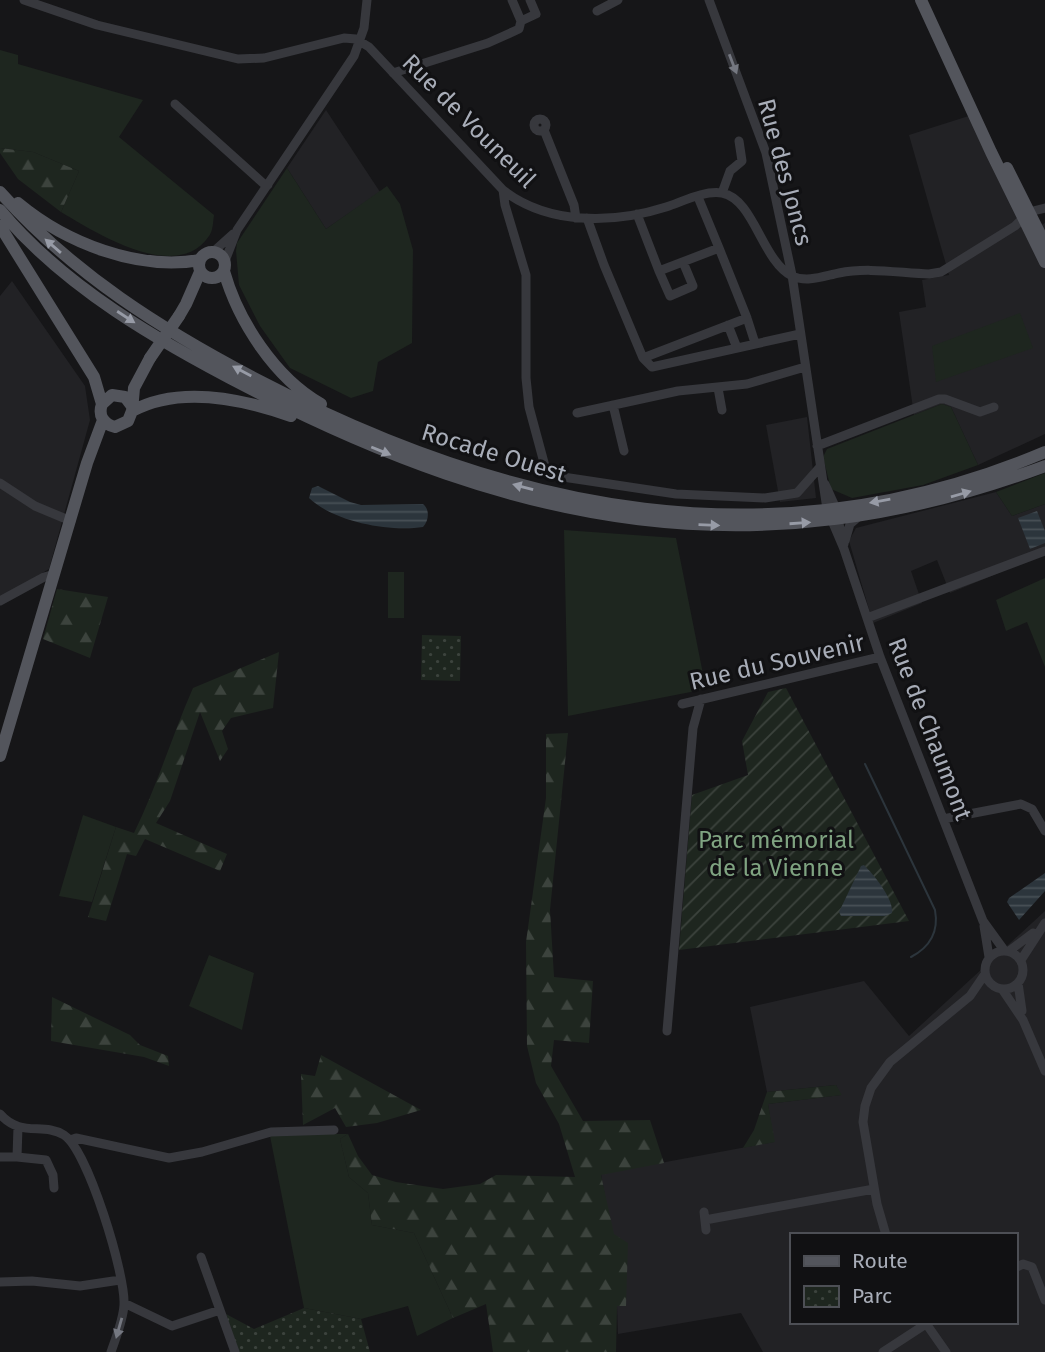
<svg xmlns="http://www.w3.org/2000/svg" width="1045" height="1352" viewBox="0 0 1045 1352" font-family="'Fira Sans',sans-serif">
<defs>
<pattern id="forest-firs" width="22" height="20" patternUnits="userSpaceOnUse" patternTransform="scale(1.75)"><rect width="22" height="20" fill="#1e261f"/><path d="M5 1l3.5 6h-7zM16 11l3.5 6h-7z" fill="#3c433d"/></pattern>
<pattern id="park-dots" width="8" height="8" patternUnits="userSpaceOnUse" patternTransform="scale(1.75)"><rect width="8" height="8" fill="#1e261f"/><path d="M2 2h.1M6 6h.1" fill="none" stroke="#3c433d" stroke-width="1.8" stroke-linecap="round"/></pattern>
<pattern id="garden-furrows" width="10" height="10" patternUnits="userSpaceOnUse" patternTransform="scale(1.75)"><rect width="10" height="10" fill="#1e261f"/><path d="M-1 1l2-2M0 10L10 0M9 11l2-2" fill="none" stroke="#3c433d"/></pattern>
<pattern id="water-rules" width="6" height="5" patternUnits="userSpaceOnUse" patternTransform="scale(1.75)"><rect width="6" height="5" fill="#2c353c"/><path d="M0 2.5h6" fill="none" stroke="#485056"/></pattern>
</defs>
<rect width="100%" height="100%" fill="#161618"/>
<path fill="#222225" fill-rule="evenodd" d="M326 110 380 192 326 229 287 168Z
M978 113 1035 228 1045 223V434L978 465 951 407 942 404 914 415 899 312 926 307 922 280 949 275 909 135Z
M12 281 85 386 90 420 49 569 0 598V296Z
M807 417 816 498 780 502 766 425Z
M996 492 1012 516 1045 504V554L950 593 937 560 911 571 922 603 873 623 849 541 856 528Z
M1045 911V1352H763L741 1313 618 1334 617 1305 625 1306 601 1174 774 1142 768 1104 841 1095 836 1085 767 1092 750 1007 864 981 909 1036ZM791 1235H1015V1322H791Z"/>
<path fill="#1e261f" d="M0 50 18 55V64L143 100 119 137 214 215C213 222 213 231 209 236 177 284 96 233 61 212L79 171 33 152 0 148Z
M287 168 326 229 387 186 400 204 413 250 412 343 378 362 373 391 351 398 290 368 260 326 239 285 236 251 237 243Z
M1020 313 1033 348 936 382 932 346Z
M942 404 951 407 978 465 923 485 852 498 831 489 823 457 827 449Z
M1045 473V504L1012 516 996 492Z
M564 530 676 538 706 689 568 716Z
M388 572H404V618H388Z
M1045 578V667L1027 622 1006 631 996 600Z
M83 815 116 827 92 902 59 896Z
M209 955 254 973 242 1030 189 1006Z
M304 1134H348L340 1139 349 1177 368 1193 372 1225 414 1233 453 1318 417 1336 408 1306 361 1319 304 1308 270 1136Z"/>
<path fill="url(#forest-firs)" d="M0 148 33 152 79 171 61 212 18 179 0 153Z
M57 589 108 597 90 658 43 639Z
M279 652 273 708 231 718 222 731 228 749 220 761 200 712 170 801 156 823 227 854 220 871 145 839 136 856 127 854 106 921 88 917 116 827 134 833C157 786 172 736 193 688Z
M568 733 550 910 554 977 593 981 589 1043 554 1040 551 1066 583 1121 650 1120 664 1163 601 1175 614 1234 628 1243 626 1306H617L616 1352H493L486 1304 453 1318 414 1233 372 1225 368 1193 349 1177 340 1139 348 1134 358 1156 372 1175 396 1182 443 1189 480 1184 496 1175 575 1177 559 1124 536 1083 527 1046 526 942 546 798V734Z
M52 997 130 1035 140 1045 168 1056 169 1066 144 1057 51 1041Z
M321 1055 421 1110 377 1123 346 1127 335 1108 303 1125 301 1074 315 1076Z
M836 1085 842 1095 768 1104 775 1142 743 1148 754 1130 767 1092Z"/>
<path fill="url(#park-dots)" d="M422 635 461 636 460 681 421 680Z
M304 1308 361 1319 370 1352H239L226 1314 254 1329Z"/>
<path fill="url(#garden-furrows)" d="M786 688 909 921 679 950 692 795 748 775 742 741 768 692Z"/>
<path fill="url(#water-rules)" d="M318 486 350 502 361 505 423 504C430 510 429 520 423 527 389 532 334 522 309 498L312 488Z
M1037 511 1045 531V543L1030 549 1018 518Z
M864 865C874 875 894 899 892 913L885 916H841L839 912 861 866Z
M1045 873V891L1019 920 1007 902 1009 898Z"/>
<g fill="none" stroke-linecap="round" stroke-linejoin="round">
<path stroke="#2c353c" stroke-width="2" d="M865 764 935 910C939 932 930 947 911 957"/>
<path stroke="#37383d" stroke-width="9" d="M24 0 97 25 238 59 264 58 344 38 356 39 369 47 503 190C548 225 613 224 666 207 682 202 704 190 722 193 754 199 762 261 792 276 807 283 824 276 839 273 868 267 900 273 929 274L941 272 1015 226 1029 212 1045 208
M512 0 521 21
M709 0 766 153 792 275 827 509 844 549 880 657 983 921 1004 950
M597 11 618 0
M393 73 488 43 519 29 521 21 536 14 530 0
M175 104 264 184 268 185
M534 125a6 6 0 1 1 12 0a6 6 0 1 1-12 0Z
M544 130 574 205 576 218
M503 190 505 205 526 275V378L529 407 546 470 563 477 676 494 765 498 797 493 820 467
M722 193 730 171 742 161 739 141
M637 214 659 271 719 248 698 197
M587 218 604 265 643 358
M719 248 747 318 643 358 652 367 800 334
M213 252 233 234
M225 261 237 230 354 56 364 28 367 0
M659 271 670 296 693 286 683 262
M747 318 755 343
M728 325 737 348
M718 388 722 410
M613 405 624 451
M577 413 678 391 747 384 805 367
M817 446 939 399H945L980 412 994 407
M0 483 35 506 71 521
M825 484 834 504 844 544
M845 541 850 524 858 517
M0 601 44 577 55 574
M867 618 1045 551
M682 704 880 657
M943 819 1021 804 1032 809 1045 831
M984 926 989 957
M985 970a19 19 0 1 1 38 0a19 19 0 1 1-38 0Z
M1009 951 1033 933
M1021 960 1045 923
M1018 983 1022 1011
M1002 989 1023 1020 1045 1071
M667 1031 693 728 701 699
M0 1114C21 1138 43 1122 64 1135 88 1150 126 1276 124 1305 123 1321 116 1337 111 1352
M70 1140 76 1138 169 1158 202 1152 271 1132 334 1130
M0 1157H17L18 1127
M17 1157 46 1160 53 1175 54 1188
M704 1212 706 1230
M705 1220 874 1189
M886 1235 877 1204 863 1122 865 1106 871 1088 890 1062 970 996 985 974
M201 1257 235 1352
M1015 1268 1023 1264 1032 1267 1045 1300
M0 1282 32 1281 80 1286 120 1280
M124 1303 172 1326 220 1310
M925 1322 946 1352
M883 1352 929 1322"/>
<path stroke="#53555c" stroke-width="12" d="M921 0 991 152 1045 262
M1007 168 1045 244
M0 192C72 273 162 330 258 380 511 512 773 567 1045 452
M18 203C66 243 138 271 200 260
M0 210C65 288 160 342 249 388 517 526 755 574 1045 466
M0 226 94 377 102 404
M199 265a13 13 0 1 1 26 0a13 13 0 1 1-26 0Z
M224 271C238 321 275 378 321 404
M179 316 186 304 200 272
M131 405 125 397 112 395 102 404C98 415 103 424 115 427L128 421 132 411 134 388 150 358
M132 411C180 385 243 399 291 416
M0 756 87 463 103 420"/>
<path stroke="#53555c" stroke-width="12" d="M150 358 179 316"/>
</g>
<defs><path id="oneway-solid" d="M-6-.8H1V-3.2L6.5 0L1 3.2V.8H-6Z" transform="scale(1.75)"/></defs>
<g fill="#757881">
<use href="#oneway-solid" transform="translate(733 64) rotate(69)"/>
<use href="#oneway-solid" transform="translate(119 1328) rotate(106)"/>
</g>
<g fill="#979ba6">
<use href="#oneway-solid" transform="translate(53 246) rotate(-139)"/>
<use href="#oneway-solid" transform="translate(126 317) rotate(33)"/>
<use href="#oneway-solid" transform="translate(242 371) rotate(-152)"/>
<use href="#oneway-solid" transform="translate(381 451) rotate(22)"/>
<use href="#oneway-solid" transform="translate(523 487) rotate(-165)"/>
<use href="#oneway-solid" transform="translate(961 494) rotate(-16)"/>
<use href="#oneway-solid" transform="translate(880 501) rotate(170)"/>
<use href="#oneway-solid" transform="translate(800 523) rotate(-4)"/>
<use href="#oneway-solid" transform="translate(709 525) rotate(2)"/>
</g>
<g text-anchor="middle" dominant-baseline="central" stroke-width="6" stroke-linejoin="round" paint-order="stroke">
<g font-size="24" fill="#a8adb8" stroke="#111113">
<text transform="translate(469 121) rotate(45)">Rue de Vouneuil</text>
<text transform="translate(785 172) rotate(75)">Rue des Joncs</text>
<text transform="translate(494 453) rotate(17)">Rocade Ouest</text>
<text transform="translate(777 662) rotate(-13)">Rue du Souvenir</text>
<text transform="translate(930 729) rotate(69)">Rue de Chaumont</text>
</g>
<g font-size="24" fill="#7fa381" stroke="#111113">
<text x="776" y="840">Parc mémorial<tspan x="776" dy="28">de la Vienne</tspan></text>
</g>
</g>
<rect x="790" y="1233" width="228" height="91" fill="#111113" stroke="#4d4f55" stroke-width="2"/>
<rect x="804" y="1256" width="35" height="10" fill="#53555c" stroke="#4d4f55" stroke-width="2"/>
<text x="852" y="1268" font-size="21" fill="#a8adb8">Route</text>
<rect x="804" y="1286" width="35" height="21" fill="url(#park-dots)" stroke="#4d4f55" stroke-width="2"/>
<text x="852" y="1303" font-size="21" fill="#a8adb8">Parc</text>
</svg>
